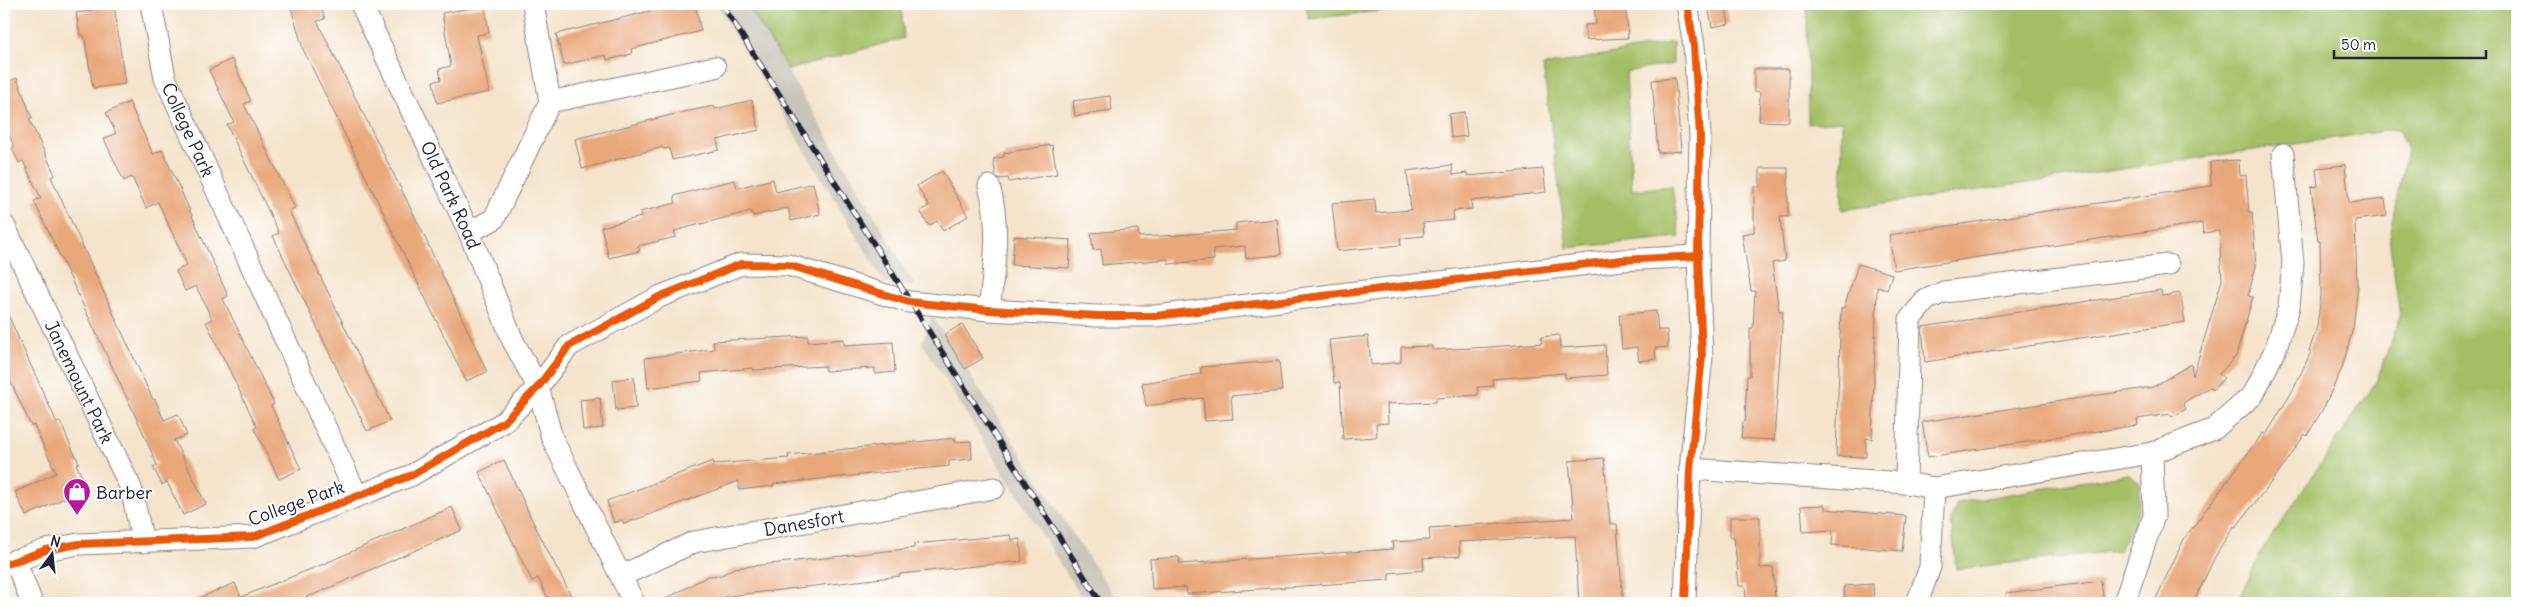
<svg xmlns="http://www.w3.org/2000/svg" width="2521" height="607" viewBox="0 0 2521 607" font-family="Delius,sans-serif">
<rect width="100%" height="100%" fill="#fff"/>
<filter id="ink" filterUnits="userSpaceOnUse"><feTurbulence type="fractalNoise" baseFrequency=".02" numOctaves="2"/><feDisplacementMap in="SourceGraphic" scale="10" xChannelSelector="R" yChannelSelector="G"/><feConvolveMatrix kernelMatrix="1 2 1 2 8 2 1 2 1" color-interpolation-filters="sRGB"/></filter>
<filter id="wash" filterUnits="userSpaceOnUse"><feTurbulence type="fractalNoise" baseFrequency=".0096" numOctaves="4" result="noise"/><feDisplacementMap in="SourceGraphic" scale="20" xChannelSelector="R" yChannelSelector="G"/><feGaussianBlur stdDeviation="1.12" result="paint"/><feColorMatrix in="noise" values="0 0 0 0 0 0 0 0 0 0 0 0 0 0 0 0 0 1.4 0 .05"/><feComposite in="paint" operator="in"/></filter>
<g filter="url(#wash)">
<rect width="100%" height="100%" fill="#f5e3cb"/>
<path fill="#c8c4b8" d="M716 4H747L852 177 915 286 885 283Z
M932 316 1069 528 1119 603H1085L922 343Z"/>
<path fill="#a3be64" stroke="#627050" d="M747 4H901L904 38 788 70Z
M1305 4H1443L1309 19Z
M1815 4H2517V603H2237L2261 552 2376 382 2400 317 2389 237 2407 150 2398 129 1842 210V121L1808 124 1807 5Z
M1673 42V64L1626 72 1632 190 1672 186 1680 237 1567 248 1543 66Z
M2128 474 2140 483 2137 519 2118 551 1956 569 1951 519 1957 503Z"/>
<g id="blocks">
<path fill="#e9a87c" d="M89 4H114L125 84 93 88 84 35H80L76 13 90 11Z
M290 4H320L325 19 317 21 421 229 487 372 466 381 303 49Z
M679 4H695L701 31 631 49 632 54 607 60 606 55 564 65 556 34Z
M1594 4H1626L1628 38 1586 40 1585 25 1596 24Z
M1708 4H1725L1729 24 1712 27Z
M485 6 489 33 477 35 489 92 437 103 433 81 441 80 439 69 451 66 442 13Z
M232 59 251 101 244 104 295 208 289 211 390 421 367 431 273 236 279 233 227 125 234 122 209 70Z
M1754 69H1789V122L1759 121 1760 92 1754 91Z
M17 78 32 118 29 119 55 175 51 177 153 400 155 399 164 420 178 414 187 435 174 440 206 504 183 515 167 482 162 485 153 467 157 465 142 430 34 201 41 198 23 161 19 163 12 148 14 147 4 119V83Z
M1675 78 1681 151 1658 153 1652 80Z
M1110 96 1112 111 1075 116 1073 101Z
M752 100 759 130 717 140 719 150 672 160 669 148 663 149 662 147 582 169 575 139 679 113 714 106 715 109Z
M129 102 153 154 162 150 181 191 228 296 223 299 274 404 271 406 301 469 279 479 254 428 257 427 206 322 212 319 196 286 185 291 176 271 187 265 158 202 146 208 132 177 124 181 104 139 116 133 106 113Z
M1464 112 1467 136 1451 138 1449 114Z
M1052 145 1057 174 1009 182 1008 178 999 179 996 176 993 159 1004 157V153Z
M2239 160 2240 176 2246 175 2249 212H2252L2256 266 2248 296 2253 297 2236 356 2219 374 2224 378 2213 390 2210 387 2183 403 2186 409 2172 417 2170 414 2137 419 2138 425 1928 457 1922 422 2153 387 2191 364 2193 376 2222 280 2219 231 2203 233 2202 223 1894 270 1889 235 2211 186 2210 162Z
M1452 165 1453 175 1467 173 1468 176 1543 169 1546 192 1471 201 1472 209 1453 211 1454 220 1423 223 1424 236 1400 238 1401 245 1337 251 1332 203 1375 199 1376 213 1411 210 1407 171Z
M2345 165 2349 203 2385 199 2387 216 2355 220 2357 286H2358L2353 328 2342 368 2324 407 2307 436 2305 434 2283 467 2236 527 2234 526 2215 557 2193 603H2154L2184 539 2263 433 2266 435 2293 390 2311 352 2309 351 2317 327 2321 295 2320 241H2318L2311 187 2318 186 2316 168Z
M1760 168H1788V217H1780L1785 261 1772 263 1779 311H1783L1774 440 1741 438 1743 422H1745L1747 376H1750V328H1753L1755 291H1751L1742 234 1754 232V187H1760Z
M942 171 968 216 943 231 937 221 929 226 920 211 929 206 917 186Z
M773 179 776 192 813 183 820 214 791 221 788 208 753 216 751 211 674 231 676 237 638 246 640 251 609 258 601 227 641 217 640 212 676 203 674 196 710 186 735 180 737 188Z
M1277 219 1281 255 1246 258 1245 246 1213 249 1214 260 1169 264 1168 259 1102 265 1101 249 1093 250 1091 233 1138 229 1139 237 1179 235 1236 230V223Z
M1014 236 1071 240 1069 268 1012 265Z
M1858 264 1892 274 1887 290 1877 287 1872 439 1866 438V457L1836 456 1841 308H1844Z
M2161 290 2162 296 2180 293 2185 322 1925 362 1922 327Z
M4 306 57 423 60 421 69 442 79 463 76 464 87 488 26 516 15 492 56 473 34 425 31 426 4 367Z
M1656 311 1658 330H1667L1668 347 1655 348 1656 359 1639 361 1637 347 1622 349 1619 315Z
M962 324 983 358 965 369 944 335Z
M1559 335 1560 348 1605 345 1607 375 1565 378V373L1492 379 1493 386 1477 387 1478 395 1436 398V402L1387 404 1388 423 1376 424 1377 437 1343 439 1340 383H1334L1329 340 1368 336 1371 365 1401 362V347L1432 346V350L1490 347 1542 343 1541 337Z
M808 336V342L844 339V345L893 342 895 372 875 374V368L825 371V366L753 370V368L701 373 702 381 648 388 645 358 714 349 713 341Z
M1279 361 1282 391 1231 396 1233 419 1205 421 1203 398 1146 406 1142 383 1201 374V367Z
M634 377 636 408 616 410 613 380Z
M600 398 603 428 583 430 580 400Z
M955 438V442L971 441 972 459 949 461V466L773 484 774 486 739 490V481L624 524 622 520 614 523 607 501 713 461 714 464 789 458 788 455Z
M1604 458 1610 524H1617L1623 603H1579L1575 536 1459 542 1460 556 1423 558 1424 570 1389 573V580L1187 594 1186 587 1152 589 1150 559 1179 557 1180 564 1393 549 1392 542 1430 540 1429 528 1574 518 1569 461Z
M504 460 537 530 575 603H550L538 578 532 581 507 530 479 472Z
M1825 505V509L1906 516 1902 551 1832 545 1833 530 1803 532 1801 506Z
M452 507 462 530 315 594 290 603H187L235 583 241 597 326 563Z
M1730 517H1760V568L1773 567 1775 600 1746 602 1745 586H1739L1734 537H1730Z
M1011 535 1012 540 1020 539 1022 561 900 574V576L728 596 715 603H658L708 576 722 575 734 568 914 548V544Z
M2101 581 2104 603H2007L2006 593Z
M1873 584 1874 603H1845L1844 586Z"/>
</g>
</g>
<g filter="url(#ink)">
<use href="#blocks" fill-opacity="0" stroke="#8c8283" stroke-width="1"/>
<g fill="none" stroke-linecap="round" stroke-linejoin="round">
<defs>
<g id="minor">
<path id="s1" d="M151 4 165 78 357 496"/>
<path id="s2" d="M361 4 469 232 513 341 538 387 552 438 634 603"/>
<path d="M533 4 550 102"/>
<path d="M989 186C1001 227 994 268 989 310"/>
<path id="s3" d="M4 225 131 488 143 542"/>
<path d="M469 232 494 219 550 102 715 67"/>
<path d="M1690 469 1906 483 1934 488 2152 453 2214 429 2253 395 2276 348 2289 307 2293 263 2283 154"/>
<path d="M1906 483 1910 319 1926 300 1944 292 2168 265"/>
<path d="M15 560 32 603"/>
<path d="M4 565 46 550 79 544 253 537 412 475 504 422 538 387 569 346 659 297 741 264 788 265 909 302 989 310 1098 316H1156L1622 260 1698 256"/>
<path id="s4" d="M621 576 694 542 994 488"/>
<path d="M1685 603 1690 469 1702 357 1698 256 1700 136 1694 46 1687 4"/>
<path d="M1917 603 1930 567 1934 488"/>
<path d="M2124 603 2154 516 2152 453"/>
</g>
</defs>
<use href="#minor" stroke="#8c8283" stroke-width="23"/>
<use href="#minor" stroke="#fff" stroke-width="21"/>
<defs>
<path id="rail" d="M722 4 1101 603"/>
</defs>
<use href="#rail" stroke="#22223b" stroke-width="5.5"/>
<use href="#rail" stroke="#fff" stroke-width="4" stroke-dasharray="11" stroke-linecap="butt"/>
<defs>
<path id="cycleway" d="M4 565 46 550 79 544 253 537 412 475 504 422 538 387 569 346 659 297 741 264 788 265 909 302 989 310 1098 316H1156L1622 260 1698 256
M1685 603 1690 469 1702 357 1698 256 1700 136 1694 46 1687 4"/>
</defs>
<use href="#cycleway" stroke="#fff" stroke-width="11"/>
<use href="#cycleway" stroke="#e8590c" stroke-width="8"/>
</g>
</g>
<defs>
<symbol id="shop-pin" viewBox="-11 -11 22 30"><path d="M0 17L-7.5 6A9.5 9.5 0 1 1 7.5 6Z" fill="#b5179e" stroke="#fff"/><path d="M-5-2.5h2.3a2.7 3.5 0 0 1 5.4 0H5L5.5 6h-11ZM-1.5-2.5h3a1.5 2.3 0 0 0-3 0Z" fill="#fff"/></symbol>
</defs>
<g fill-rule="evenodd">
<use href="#shop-pin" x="61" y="476" width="32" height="43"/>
</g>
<g text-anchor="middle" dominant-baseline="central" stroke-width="4" stroke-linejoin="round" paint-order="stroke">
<g font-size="18" fill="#22223b" stroke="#fff">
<text stroke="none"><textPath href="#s1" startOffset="132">College Park</textPath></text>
<text stroke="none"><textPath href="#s2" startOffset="211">Old Park Road</textPath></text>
<text stroke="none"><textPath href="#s3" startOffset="174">Janemount Park</textPath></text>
<text transform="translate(296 503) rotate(-20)">College Park</text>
<text stroke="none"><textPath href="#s4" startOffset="192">Danesfort</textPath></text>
</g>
<g font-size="18" fill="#22223b" stroke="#fff" text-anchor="start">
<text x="96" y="492">Barber</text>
</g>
</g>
<rect width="2521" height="607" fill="none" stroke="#fff" stroke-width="20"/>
<g transform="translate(52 554) rotate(15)" stroke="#ffffff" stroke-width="4" paint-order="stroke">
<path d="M0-4L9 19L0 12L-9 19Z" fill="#22223b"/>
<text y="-8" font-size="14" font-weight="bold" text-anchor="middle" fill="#22223b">N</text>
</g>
<path d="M2334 50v8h152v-8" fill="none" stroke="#22223b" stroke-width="2.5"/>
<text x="2341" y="50" font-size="15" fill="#22223b" stroke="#ffffff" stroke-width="4" paint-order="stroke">50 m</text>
</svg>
